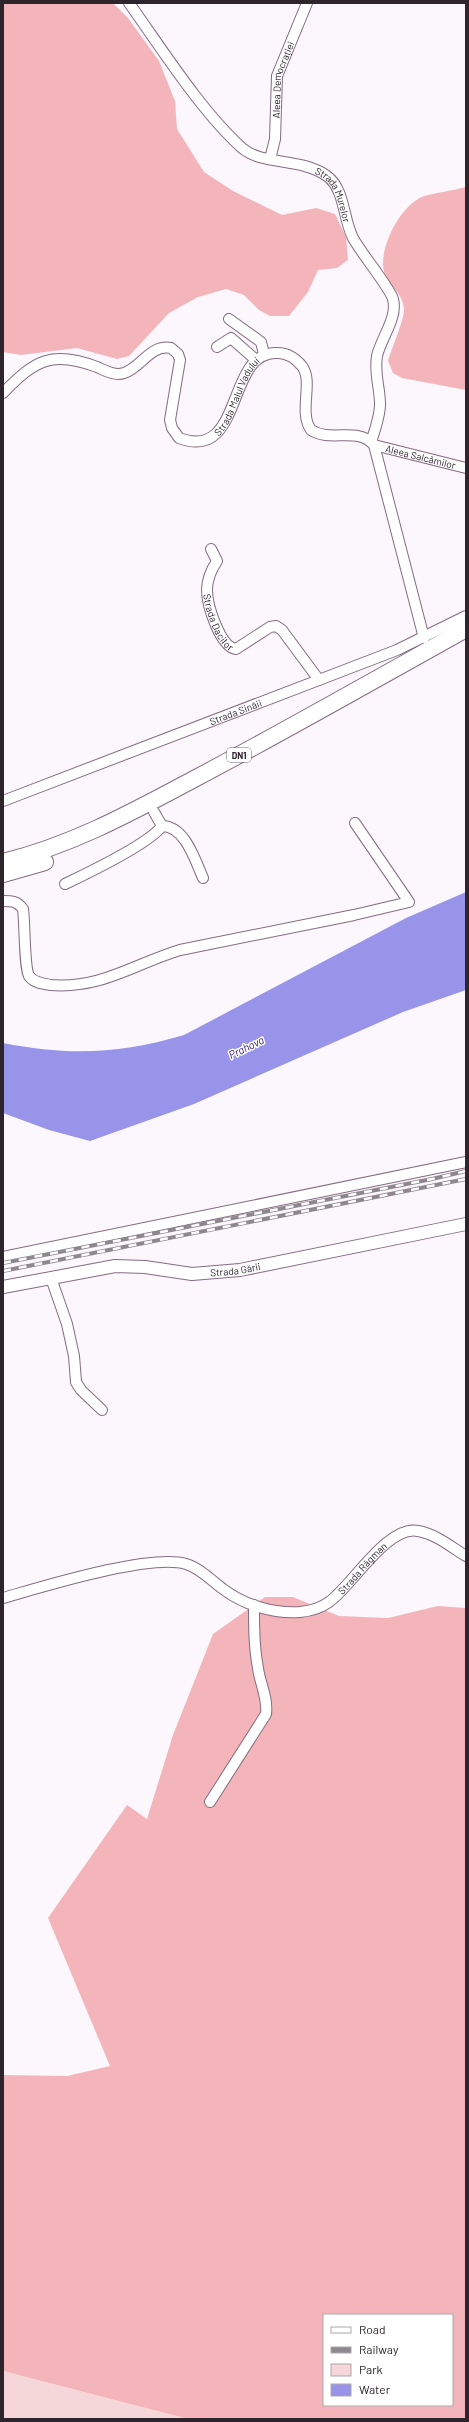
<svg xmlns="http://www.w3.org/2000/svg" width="469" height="2422" viewBox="0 0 469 2422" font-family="Barlow,sans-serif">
<rect width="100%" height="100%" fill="#fcf7fc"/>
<path fill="#f6d7d9" d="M3 2371 188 2419H3Z"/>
<path fill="#f4b5ba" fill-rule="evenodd" d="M3 3H113L128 18 159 61 175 101 177 129 204 172 233 191 282 215 316 208 335 214 346 237 348 260 337 268 318 270 308 292 289 316H270L259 310 244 295 226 289 198 297 169 313 129 356 117 359 77 348 21 355 3 352Z
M466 187V390L402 378 393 373 388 361C391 350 405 318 404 309 403 292 387 285 384 272 378 248 401 204 424 196 438 192 452 191 466 187Z
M265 1597H293L339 1616 388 1618 438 1606 466 1608V2419H188L3 2371V2075L67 2076 110 2066 48 1918 127 1805 147 1819 173 1735 213 1634ZM324 2315H452V2405H324Z"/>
<path fill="#9894e9" d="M466 892V990L403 1012 194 1104 90 1141 49 1130 3 1113V1043C69 1056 120 1054 184 1035L406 918Z"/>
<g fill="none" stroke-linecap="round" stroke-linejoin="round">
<defs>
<g id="minor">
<path id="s1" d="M129 3C162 49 201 111 242 148 263 166 300 157 327 176 345 189 343 219 353 238 361 253 390 288 393 299 398 318 381 338 377 356 374 373 380 388 380 404 380 416 375 430 371 442"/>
<path id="s2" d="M270 159 275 139 277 76 307 3"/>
<path d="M229 319 261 342 264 354"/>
<path d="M217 347 231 338 256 360"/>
<path id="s3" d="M3 393C35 360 52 350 97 367 106 371 115 376 124 373 141 368 150 344 171 348L178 354 180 360 170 420 172 428 179 438C245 463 225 349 278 353 287 353 296 359 302 366 314 382 298 412 311 430 331 443 357 426 374 445L424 638"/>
<path id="s4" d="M374 445 466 468"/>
<path id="s5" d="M211 549 217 561C211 570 207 579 207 590 207 605 220 647 236 649L270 627 276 626 282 630 319 680"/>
<path id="s6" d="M3 801 397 650 466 616"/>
<path d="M154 812 162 826C185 826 195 860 203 878"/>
<path d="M65 884C88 873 149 844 162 826"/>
<path d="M3 901C12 901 17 901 23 909 25 922 24 967 29 976 34 983 44 984 51 985 101 989 134 964 180 950L354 915 409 902 355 823"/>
<path d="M3 1257 466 1162"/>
<path d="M51 1278 67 1324 74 1356 76 1382 81 1390 102 1410"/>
<path id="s7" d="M3 1598C42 1587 151 1553 186 1564 200 1568 212 1581 223 1589 244 1605 274 1614 300 1612 310 1611 321 1608 329 1602 352 1586 387 1525 418 1531 436 1534 451 1547 466 1556"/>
<path d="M210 1802 266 1714C268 1697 260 1684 258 1668 254 1647 254 1627 254 1605"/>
</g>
<g id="tertiary">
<path id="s8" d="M3 1287 115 1266 145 1267 192 1274 240 1270 466 1224"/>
</g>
<path id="trunk" d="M3 862C73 845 134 811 196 778 287 730 376 679 466 629
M3 874 45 862"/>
</defs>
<use href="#minor" stroke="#836c81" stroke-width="12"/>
<use href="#tertiary" stroke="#836c81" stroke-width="14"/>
<use href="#trunk" stroke="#836c81" stroke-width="18"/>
<use href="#minor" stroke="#fff" stroke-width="10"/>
<use href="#tertiary" stroke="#fff" stroke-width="12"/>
<use href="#trunk" stroke="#fff" stroke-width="16"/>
<defs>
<path id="rail" d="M3 1263 432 1179 466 1171
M3 1271 466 1179"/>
</defs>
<use href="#rail" stroke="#8e878d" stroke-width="4"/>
<use href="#rail" stroke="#fff" stroke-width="2.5" stroke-dasharray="8" stroke-linecap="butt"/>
</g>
<g text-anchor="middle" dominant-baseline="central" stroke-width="3" stroke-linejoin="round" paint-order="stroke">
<rect fill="#fff" stroke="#6c666b" stroke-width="1" x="227" y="748" width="24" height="14" rx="3"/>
<g font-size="9" font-weight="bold" fill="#2d242c">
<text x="239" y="755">DN1</text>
</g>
<g font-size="10" fill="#2d242c" stroke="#fff">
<text stroke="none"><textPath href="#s2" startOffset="81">Aleea Democrației</textPath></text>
<text stroke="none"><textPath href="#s1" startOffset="294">Strada Murelor</textPath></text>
<text stroke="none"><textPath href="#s3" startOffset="369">Strada Malul Vadului</textPath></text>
<text stroke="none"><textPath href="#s4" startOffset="48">Aleea Salcâmilor</textPath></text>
<text stroke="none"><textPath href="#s5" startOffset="79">Strada Dacilor</textPath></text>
<text stroke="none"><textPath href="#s6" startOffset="249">Strada Sinăii</textPath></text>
<text stroke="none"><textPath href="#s8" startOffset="235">Strada Gării</textPath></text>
<text stroke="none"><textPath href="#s7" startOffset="393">Strada Răgman</textPath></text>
</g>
<g font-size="11" font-style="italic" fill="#2e1377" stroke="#fff">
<text transform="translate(246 1047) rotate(-26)">Prahova</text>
</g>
</g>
<rect width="469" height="2422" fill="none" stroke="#2d242c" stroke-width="8"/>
<rect x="323" y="2314" width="130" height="92" fill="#ffffff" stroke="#aba7ab"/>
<rect x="331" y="2327" width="20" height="6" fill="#ffffff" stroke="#aba7ab"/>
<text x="359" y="2334" font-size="12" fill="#2d242c">Road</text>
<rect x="331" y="2347" width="20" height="6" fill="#8e878d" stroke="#aba7ab"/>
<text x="359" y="2354" font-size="12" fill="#2d242c">Railway</text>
<rect x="331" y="2364" width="20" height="12" fill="#f6d7d9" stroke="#aba7ab"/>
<text x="359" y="2374" font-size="12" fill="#2d242c">Park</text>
<rect x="331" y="2384" width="20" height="12" fill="#9894e9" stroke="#aba7ab"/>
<text x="359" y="2394" font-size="12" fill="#2d242c">Water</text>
</svg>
